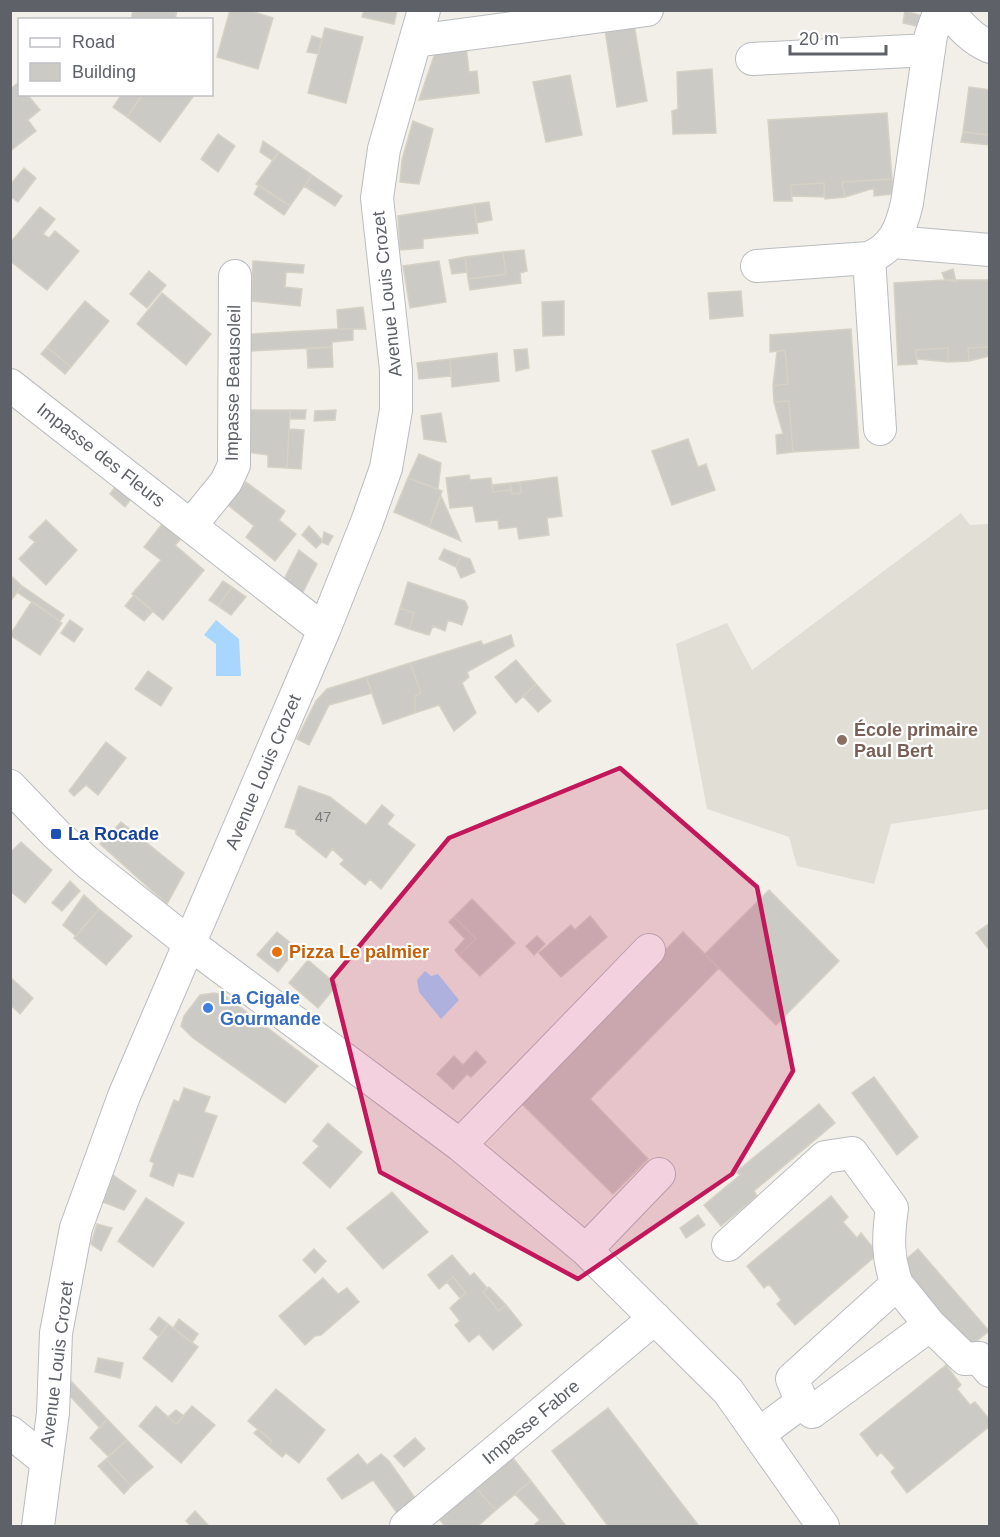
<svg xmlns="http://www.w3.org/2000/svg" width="1000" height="1537" viewBox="0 0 1000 1537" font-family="Arial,sans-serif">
<rect width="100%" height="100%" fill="#f1efe7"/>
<path fill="#e1ded5" d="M961 513 970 525 989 524V809L891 824 874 884 797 866 789 837 707 809 676 644 727 623 752 670Z"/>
<path fill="#a9d6ff" d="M216 620 239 639 241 676H216V644L204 635Z
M425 971 431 976 438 974 459 1000 441 1019 419 992 417 980Z"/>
<path fill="#cccac4" stroke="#d6d1c5" stroke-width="1.5" d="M133 10H177L175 20H131Z
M230 10H248L273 18 258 69 217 57Z
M364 10H393L397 11 394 24 362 17Z
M905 11 923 16 921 27 903 23Z
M634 24 647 101 617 107 605 30Z
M325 28 363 37 346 103 308 93Z
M312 36 322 39 318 54 307 52Z
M466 46 469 72 477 71 479 93 419 100 436 50Z
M712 69 716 133 673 134 672 111 678 109 677 72Z
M570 75 582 135 546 142 533 82Z
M18 83 20 94H27L40 110 28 120 36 131 10 151V89Z
M969 87 990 90V135L963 132Z
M122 94H143L127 117 113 107Z
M143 94H195L160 142 127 117Z
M887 113 892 179 842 182 845 197 825 199 824 183 791 185 792 201H774L768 120Z
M413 121 433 129 419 184 400 182 402 160Z
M963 132 990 135V145L961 142Z
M218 134 235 146 218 172 201 159Z
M263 141 279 152 272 160 260 152Z
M279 152 312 175 290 206 256 184Z
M24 168 36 178 18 202 10 196V185Z
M312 175 342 196 335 206 304 186Z
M892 179 893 194 874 196V188L845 197 842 182Z
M824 183V197L792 196 791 185Z
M259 185 290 206 284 215 254 194Z
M489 202 492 220 476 223 474 204Z
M474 204 478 233 423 239V248L400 250 398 216Z
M40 207 55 219 43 234 49 238 55 231 79 251 47 290 10 261V243Z
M524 250 527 271 520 273 521 283 470 290 468 279 506 274 503 252Z
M503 252 506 274 468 279 465 257Z
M465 257 467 272 452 274 449 260Z
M253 261 304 265 303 273 286 272 285 287 302 289 300 306 251 301Z
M439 261 446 302 410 308 403 266Z
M953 269 956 282 945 280 942 273Z
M149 271 166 285 147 308 130 294Z
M945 280H990V347L968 348 969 361 948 362V348L916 350 917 364 898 365 894 283Z
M741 291 743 316 710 319 708 293Z
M162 293 211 334 186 365 137 324Z
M85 301 109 321 71 367 47 347Z
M564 301V335L543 336 542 302Z
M363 307 366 329H338L337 310Z
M338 329H353V340L332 342V347L249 351 250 334Z
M851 329 859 448 793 452 789 401 774 402 773 386 788 384 785 350 770 352V335Z
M47 347 71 367 65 374 41 354Z
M332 347 333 367 308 368 307 349Z
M990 347V356L969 361 968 348Z
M948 348V362L917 359 916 350Z
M527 349 529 368 516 371 514 350Z
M785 350 788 384 773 386 777 352Z
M497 353 499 381 452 387 450 359Z
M450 359 451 376 419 379 417 363Z
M789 401 793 452 777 454 776 435 783 434 774 402Z
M247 410H290L287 468 268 467V455L246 452Z
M290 410H306L305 419H290Z
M336 410 335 420 314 421 315 411Z
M441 413 446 442 424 439 421 416Z
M289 429 304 430 301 469 287 468Z
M688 439 698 467 706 464 715 490 672 505 652 451Z
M419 454 441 463 438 489 408 478Z
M469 475 470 480 491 478 493 492 511 490 512 494 521 493 520 482 557 477 562 516 547 518 549 535 519 539 517 527 499 529 498 520 476 522 473 506 450 508 446 478Z
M408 478 442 491 429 527 394 512Z
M246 482 285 511 279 520 296 534 275 561 246 537 254 526 228 505Z
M520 482 521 493 512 494 510 483Z
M510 483 511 490 493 492 492 485Z
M115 487 131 499 125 507 110 494Z
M441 496 461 541 429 527Z
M46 520 77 550 46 585 19 559 35 542 29 537Z
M162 524 181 539 175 545 204 570 163 620 132 594 161 560 144 547Z
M309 526 323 541 316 548 302 535Z
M324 532 333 536 328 545 322 542Z
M444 549 461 556 456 567 439 559Z
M299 550 317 564 300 598 282 583Z
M461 556 470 559 475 572 461 578 456 567Z
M10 575 22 586 10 602Z
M223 581 232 587 218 606 209 600Z
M408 582 465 601 468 607 462 625 448 620 445 631 433 626 429 635 409 629 414 613 400 608Z
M22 586 64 615 60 621 17 592Z
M232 587 246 597 231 615 218 606Z
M134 595 153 611 144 621 125 606Z
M32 601 62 623 40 655 10 635Z
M400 608 414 613 409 629 395 624Z
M70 620 83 629 74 642 61 633Z
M511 635 514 646 467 672 469 677 462 683 476 713 454 731 439 705 415 713V696L421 693 410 663 481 641 483 645Z
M516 660 536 684 516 703 495 677Z
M410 663 421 693 415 696V713L383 724 366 677Z
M148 671 172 688 161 706 135 689Z
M366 677 372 693 329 705 309 745 297 739 316 701 327 689Z
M536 684 551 701 538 712 523 696Z
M106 742 126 758 98 795 86 785 74 796 69 791Z
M299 786 330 797 366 825 382 805 394 815 387 824 415 845 381 889 370 879 365 885 340 864 344 860 332 849 326 858 296 834V830L285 827Z
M121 822 184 873 167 904 100 844Z
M21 842 52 870 25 903 10 891V853Z
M70 881 80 891 62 911 52 903Z
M769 890 839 961 776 1025 705 954Z
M84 895 99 909 76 936 63 925Z
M472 899 515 943 480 976 459 955 476 939 454 917Z
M99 909 132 936 106 965 74 938Z
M590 916 607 937 561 977 539 953 571 925 575 930Z
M454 917 476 939 459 955 455 950 465 939 449 922Z
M990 923V951L976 933Z
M277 932 297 948 278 972 257 955Z
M683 932 719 968 590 1099 648 1159 613 1194 518 1100Z
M537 936 545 944 534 955 526 946Z
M308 960 337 985 318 1008 289 983Z
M10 977 33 998 20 1014 13 1007 10 1009Z
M214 993 224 995 318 1066 285 1103 193 1038 181 1026 184 1016 200 995Z
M476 1051 486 1062 471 1077 467 1074 453 1089 437 1074 454 1056 463 1065Z
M874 1077 918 1137 897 1155 852 1093Z
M184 1088 210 1097 204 1112 217 1116 193 1177 178 1173 173 1186 150 1176 154 1163 150 1161 174 1100 179 1102Z
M819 1104 835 1123 754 1191 757 1196 721 1226 704 1205 740 1175 736 1172Z
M328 1123 362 1152 330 1188 303 1163 319 1146 313 1141Z
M113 1175 136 1191 124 1210 103 1202Z
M392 1192 428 1232 383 1269 347 1228Z
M831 1196 848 1217 843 1222 857 1238 861 1233 878 1254 795 1325 777 1304 781 1300 769 1284 764 1288 747 1266Z
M146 1198 184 1223 153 1267 118 1241Z
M698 1215 705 1225 686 1238 680 1228Z
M97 1224 112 1228 101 1251 91 1244Z
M314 1249 326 1261 315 1273 303 1260Z
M918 1249 989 1331 968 1348 898 1266Z
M452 1255 470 1276 474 1273 487 1288 483 1292 499 1311 506 1305 522 1325 493 1350 479 1334 469 1342 455 1325 460 1321 450 1308 466 1293 453 1277 439 1289 428 1275Z
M453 1277 466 1293 460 1298 447 1282Z
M323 1278 338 1294 347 1288 359 1302 321 1335 315 1336 305 1345 279 1316Z
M489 1287 506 1305 499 1311 483 1292Z
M159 1317 168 1324 159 1337 150 1329Z
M179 1319 198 1334 192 1343 173 1328Z
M168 1324 198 1347 172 1382 143 1358Z
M98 1358 123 1363 120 1378 95 1372Z
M946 1365 961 1385 957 1389 970 1405 975 1402 990 1420V1426L907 1493 891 1472 895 1468 881 1452 877 1456 860 1434Z
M70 1380 107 1419 100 1428 69 1395Z
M276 1389 325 1430 299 1463 286 1453 282 1457 269 1446 272 1441 248 1421Z
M156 1406 176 1424 192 1406 215 1425 181 1463 139 1426Z
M608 1408 699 1526H608L552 1451Z
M176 1410 184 1416 176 1424 168 1417Z
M107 1419 127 1440 108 1456 90 1438Z
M258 1429 272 1441 269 1446 254 1433Z
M415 1438 425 1449 404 1467 394 1456Z
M127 1440 153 1467 131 1486 106 1459Z
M509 1453 531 1481 496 1510 472 1484Z
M358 1454 367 1465 381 1454 389 1461 418 1502 400 1517 373 1480 342 1499 327 1479Z
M106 1459 131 1486 124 1494 98 1466Z
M531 1481 566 1526H537L535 1524 540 1520 515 1494Z
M472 1484 496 1510 478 1526H445L436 1515Z
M195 1511 209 1526H191L186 1521Z"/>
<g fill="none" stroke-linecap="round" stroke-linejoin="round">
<defs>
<path id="minor" d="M948 10C960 26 972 39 990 47
M415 41 647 10
M752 59 929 50
M893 242 990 250
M869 258 880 429
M757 266 869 258C894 247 901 229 907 203L931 35 940 10
M10 385 324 630
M192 524 226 482 234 465 235 276
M10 786 56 834 88 863 190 944 460 1145 586 1250 728 1391 823 1526
M460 1145 649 950
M728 1245 825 1157 852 1153 892 1208C888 1236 887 1258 897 1284
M586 1250 659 1174
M930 1325 965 1359 979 1358 990 1371
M10 1432 45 1460
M759 1434 802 1402 812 1412 930 1325 897 1284 792 1379 802 1402
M38 1526 53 1413 56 1333 76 1228 124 1096 324 630 367 522 386 468 396 410V370L377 198 384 149 424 10
M406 1526 655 1318"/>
</defs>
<use href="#minor" stroke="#b9bcc1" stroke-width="34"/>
<use href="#minor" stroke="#fff" stroke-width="32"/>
</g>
<path fill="#c2185b" fill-opacity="0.2" stroke="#c2185b" stroke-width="4.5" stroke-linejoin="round" d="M620 768 757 887 793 1071 732 1174 578 1279 380 1172 332 979 449 838Z"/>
<circle fill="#8d6e63" stroke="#fff" stroke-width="2" cx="842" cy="740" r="6"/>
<rect fill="#1a4fb4" stroke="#fff" stroke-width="2" x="50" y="828" width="12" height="12" rx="3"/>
<circle fill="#e8710a" stroke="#fff" stroke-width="2" cx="277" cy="952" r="6"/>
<circle fill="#3f7fe0" stroke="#fff" stroke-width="2" cx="208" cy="1008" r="6"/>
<g text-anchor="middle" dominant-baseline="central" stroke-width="4.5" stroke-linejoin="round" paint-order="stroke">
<g font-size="15" fill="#7a7c7f">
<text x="323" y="816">47</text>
</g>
<g font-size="18" fill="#5e6268" stroke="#fff">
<text transform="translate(387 294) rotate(-96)">Avenue Louis Crozet</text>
<text transform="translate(233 383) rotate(-89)">Impasse Beausoleil</text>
<text transform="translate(101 455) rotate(38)">Impasse des Fleurs</text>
<text transform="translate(263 772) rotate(-67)">Avenue Louis Crozet</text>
<text transform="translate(57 1364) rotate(-83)">Avenue Louis Crozet</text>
<text transform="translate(531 1422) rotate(-40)">Impasse Fabre</text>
</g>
<g font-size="18" font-weight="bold" fill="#785e54" stroke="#fff" text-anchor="start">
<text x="854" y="730">École primaire<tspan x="854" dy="21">Paul Bert</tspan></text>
</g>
<g font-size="18" font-weight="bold" fill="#164399" stroke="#fff" text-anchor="start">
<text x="68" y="834">La Rocade</text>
</g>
<g font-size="18" font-weight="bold" fill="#c56008" stroke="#fff" text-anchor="start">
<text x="289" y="952">Pizza Le palmier</text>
</g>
<g font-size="18" font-weight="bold" fill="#366cbe" stroke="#fff" text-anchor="start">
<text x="220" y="998">La Cigale<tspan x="220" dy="21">Gourmande</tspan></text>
</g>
</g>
<rect width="1000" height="1537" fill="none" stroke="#5e6268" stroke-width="24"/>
<rect x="18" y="18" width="195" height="78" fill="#ffffff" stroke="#bfc0c3" stroke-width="1.5"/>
<rect x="30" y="38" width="30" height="9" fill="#ffffff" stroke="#bfc0c3" stroke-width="1.5"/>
<text x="72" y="48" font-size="18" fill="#5e6268">Road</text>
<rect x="30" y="63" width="30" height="18" fill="#cccac4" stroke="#bfc0c3" stroke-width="1.5"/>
<text x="72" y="78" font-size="18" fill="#5e6268">Building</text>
<path d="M790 45v9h96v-9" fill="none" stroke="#5e6268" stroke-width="3"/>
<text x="799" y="45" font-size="18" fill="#5e6268" stroke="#ffffff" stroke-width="4.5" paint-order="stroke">20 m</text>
</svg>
